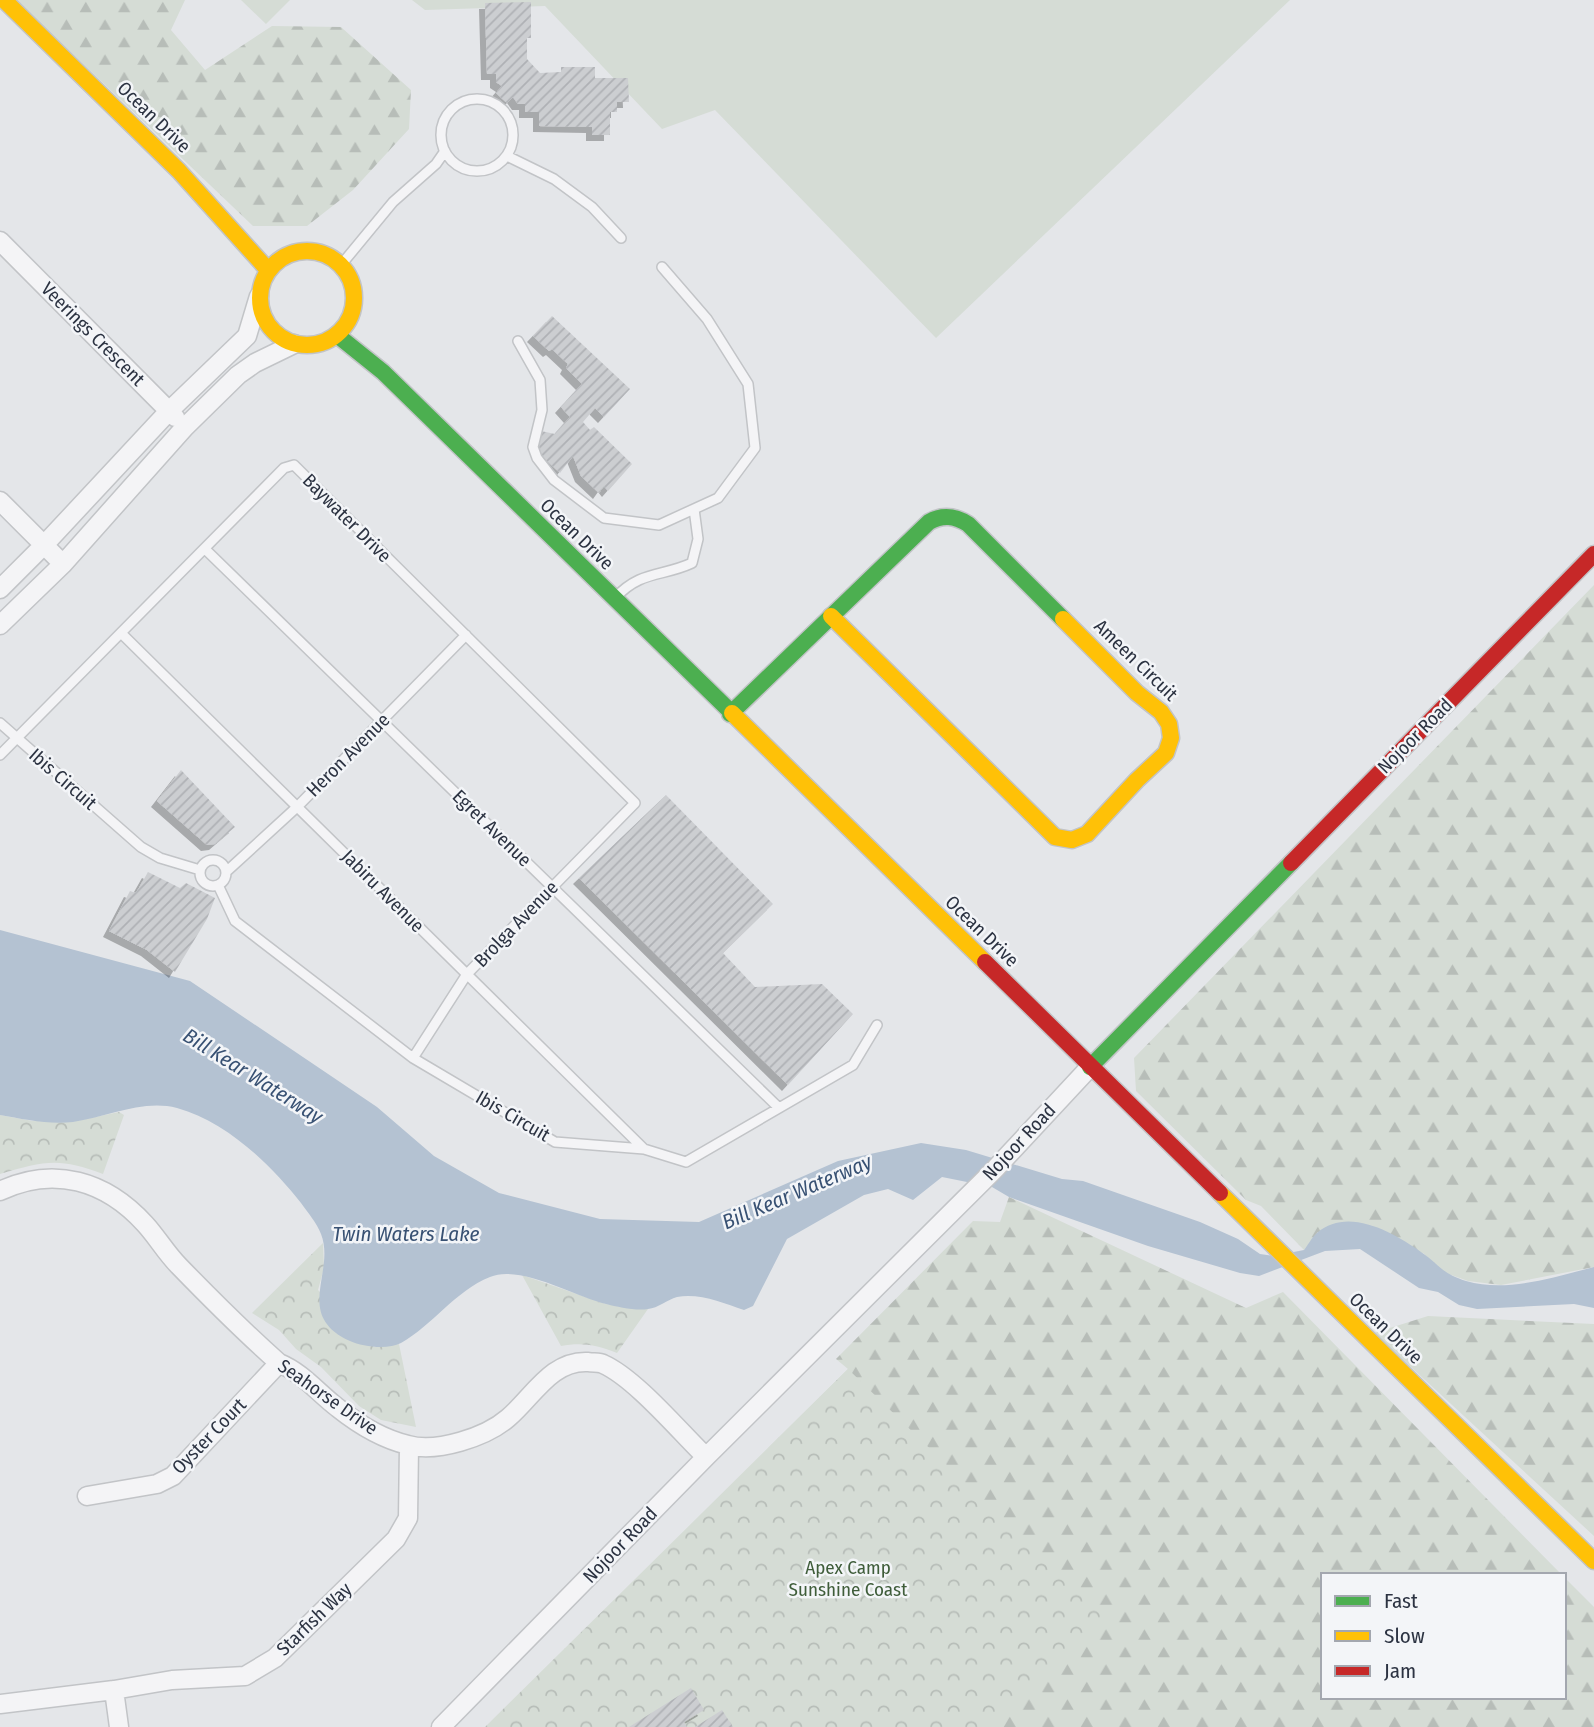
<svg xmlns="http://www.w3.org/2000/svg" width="1594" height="1727" viewBox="0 0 1594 1727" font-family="'Fira Sans Condensed',sans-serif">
<defs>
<pattern id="forest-firs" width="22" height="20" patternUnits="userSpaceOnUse" patternTransform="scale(1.75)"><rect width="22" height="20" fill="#d5dcd5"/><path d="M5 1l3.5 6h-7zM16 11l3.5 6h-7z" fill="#b7bdb8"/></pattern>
<pattern id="park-crowns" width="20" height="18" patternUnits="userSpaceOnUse" patternTransform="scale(1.75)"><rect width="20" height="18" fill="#d5dcd5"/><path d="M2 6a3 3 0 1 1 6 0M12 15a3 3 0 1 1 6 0" fill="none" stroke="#b7bdb8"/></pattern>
<pattern id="building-hatch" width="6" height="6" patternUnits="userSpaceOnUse" patternTransform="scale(1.75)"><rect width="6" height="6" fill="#ccced1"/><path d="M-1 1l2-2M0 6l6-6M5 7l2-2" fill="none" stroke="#afb1b5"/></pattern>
<filter id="shadow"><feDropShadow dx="-6" dy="6" stdDeviation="0" flood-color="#0004"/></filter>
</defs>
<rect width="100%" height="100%" fill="#e4e6e9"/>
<path fill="#d5dcd5" d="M241 0H290L266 24Z
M412 0H1290L936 338 715 110 662 129 545 6 425 10Z"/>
<path fill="url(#forest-firs)" d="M16 0H185L171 30 205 70 272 26 341 27 411 90 409 129 353 190 307 226H253Z
M1594 585V1267L1501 1285 1468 1281 1443 1272 1423 1253 1318 1232 1304 1250 1261 1206 1246 1200 1136 1091 1134 1058Z
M1009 1197 1246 1308 1283 1292 1562 1575H1323V1697H1564V1577L1594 1607V1727H857L768 1448 848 1369 836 1359 973 1221 1000 1222Z
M1428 1316 1594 1324V1536L1374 1333Z"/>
<path fill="url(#park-crowns)" d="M119 1112 124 1115 103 1174C59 1157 44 1161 0 1174V1115L33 1121 71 1122Z
M323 1243 324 1268 318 1290 374 1347 399 1344 416 1427 381 1420 359 1406 321 1367 296 1349 279 1330 252 1313Z
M522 1275 606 1304 648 1309 617 1353C597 1345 582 1342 561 1346Z
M848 1369 1103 1617 995 1727H485Z"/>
<path fill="#b4c2d2" d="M0 930 190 981 377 1107 434 1156 499 1193 600 1219 699 1222 838 1161 921 1143 966 1150 1062 1179 1083 1181 1200 1222 1238 1239 1260 1254 1273 1256 1304 1250C1308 1245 1312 1237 1317 1233 1348 1206 1394 1233 1421 1252 1440 1265 1441 1273 1466 1281 1507 1293 1554 1277 1594 1267V1308L1574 1304 1477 1309 1459 1305 1438 1292 1419 1288 1360 1249 1325 1251 1259 1276 1240 1273 1148 1246 1009 1197 992 1187 942 1177 913 1200 888 1189 864 1195 787 1239 753 1306 744 1310C723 1303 700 1293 677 1297 667 1300 658 1308 648 1309 636 1311 618 1307 606 1304 576 1297 520 1264 490 1277 455 1291 433 1325 401 1343 388 1350 363 1347 350 1341 293 1315 336 1272 321 1234 317 1223 308 1213 301 1203 270 1164 227 1122 177 1108 143 1099 107 1117 73 1122 49 1125 23 1119 0 1115Z"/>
<path fill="url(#building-hatch)" filter="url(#shadow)" d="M531 2V38H527V59L540 73 561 72V67H595V78H628L629 102H617V112H610V135H592V127L539 126V112H525V104H518L513 97 507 103 496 93 502 86 496 82V74H487L485 3Z
M552 316 630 389 604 417 595 408 583 422 590 430 594 427 632 464 608 491 604 486 599 493 581 476 573 456 560 473 543 457 539 449 541 431 555 434 570 417 561 407 582 384 566 368 568 364 552 349 549 351 533 336Z
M181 770 235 827 215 844 207 845 157 801Z
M666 795 773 904 723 953 755 987 822 984 853 1014 788 1085 579 878Z
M148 872 180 888 186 883 215 898 207 919 175 972 147 950 109 931 130 891 136 893Z
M691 1688 704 1710 684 1722 687 1727H629Z
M722 1710 733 1727H695Z"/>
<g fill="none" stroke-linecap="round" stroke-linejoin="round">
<defs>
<path id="lane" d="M441 135a36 36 0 1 1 72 0a36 36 0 1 1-72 0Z
M507 156 554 179 592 207 621 238
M341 265 393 202 436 164 445 151
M518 341 540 380 542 410 533 447 537 458 554 480 604 518 659 525 718 498 755 448 748 384 707 319 662 267
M205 549 778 1107
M615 598C641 570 662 577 692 563L698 539 694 509
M121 633 644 1149
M0 723 141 847 160 858 200 870
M0 755 284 468 294 465 635 803 467 974 413 1058
M200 873a13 13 0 1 1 26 0a13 13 0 1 1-26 0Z
M226 872 297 807 466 635
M218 885 235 921 413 1058 555 1142 644 1149 686 1162 853 1065 877 1025"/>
<path id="street" d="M0 241 175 417
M0 501 63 564
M0 589 44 545 169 411 247 336 259 296
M0 625 63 564 185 427 238 375 255 363 294 344
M0 1191C54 1165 106 1181 145 1224 157 1237 166 1253 179 1266 211 1299 244 1332 279 1363 303 1373 317 1392 338 1408 358 1424 383 1439 408 1445 437 1453 486 1437 508 1418 533 1397 551 1360 588 1362 593 1363 599 1362 603 1364 635 1378 680 1432 706 1457
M87 1496 157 1484 173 1476 279 1363
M114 1690 119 1727
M0 1704 114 1690 172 1680 245 1676 275 1658 396 1539 408 1518 409 1446
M441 1727 706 1457 996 1168 1090 1067"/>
<path id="fast" d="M337 335 383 372 732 713
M730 714 929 522C943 514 955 516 968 524L1063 619
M1090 1067 1291 863"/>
<path id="slow" d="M4 0 179 171 268 270
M260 298a47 47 0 1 1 94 0a47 47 0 1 1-94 0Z
M831 616 1055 837 1072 840 1087 834 1137 780 1166 753 1171 738 1169 724 1161 712 1137 693 1063 619
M732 713 985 962
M1220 1193 1594 1561"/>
<path id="jam" d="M1291 863 1594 554
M985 962 1220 1193"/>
</defs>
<use href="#lane" stroke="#c2c4c7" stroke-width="12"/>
<use href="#street" stroke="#c2c4c7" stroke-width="21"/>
<use href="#fast" stroke="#c2c4c7" stroke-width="19"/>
<use href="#slow" stroke="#c2c4c7" stroke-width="19"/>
<use href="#jam" stroke="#c2c4c7" stroke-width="19"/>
<use href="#lane" stroke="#f4f4f6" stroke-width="9"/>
<use href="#street" stroke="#f4f4f6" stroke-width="18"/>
<use href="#fast" stroke="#4caf50" stroke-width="16"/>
<use href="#slow" stroke="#ffc107" stroke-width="16"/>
<use href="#jam" stroke="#c62828" stroke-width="16"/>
</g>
<g text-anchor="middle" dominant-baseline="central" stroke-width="5" stroke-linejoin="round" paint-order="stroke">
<g font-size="19" fill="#2c3342" stroke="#f3f5f8">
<text transform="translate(154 117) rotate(44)">Ocean Drive</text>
<text transform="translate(93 334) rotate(45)">Veerings Crescent</text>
<text transform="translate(347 518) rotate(45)">Baywater Drive</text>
<text transform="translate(577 534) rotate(44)">Ocean Drive</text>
<text transform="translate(1136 660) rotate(44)">Ameen Circuit</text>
<text transform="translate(1415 736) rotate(-45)">Nojoor Road</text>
<text transform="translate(348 755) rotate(-45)">Heron Avenue</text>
<text transform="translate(63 779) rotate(41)">Ibis Circuit</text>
<text transform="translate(492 828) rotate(44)">Egret Avenue</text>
<text transform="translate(383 891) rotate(45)">Jabiru Avenue</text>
<text transform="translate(516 924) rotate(-46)">Brolga Avenue</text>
<text transform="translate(982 931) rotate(44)">Ocean Drive</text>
<text transform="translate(513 1116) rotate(30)">Ibis Circuit</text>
<text transform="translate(1019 1142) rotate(-47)">Nojoor Road</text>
<text transform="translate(1386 1328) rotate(44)">Ocean Drive</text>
<text transform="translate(328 1397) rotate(35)">Seahorse Drive</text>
<text transform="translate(209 1436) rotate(-46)">Oyster Court</text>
<text transform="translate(620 1545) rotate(-46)">Nojoor Road</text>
<text transform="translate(314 1619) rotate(-44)">Starfish Way</text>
</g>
<g font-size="19" fill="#3f5d3a" stroke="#f3f5f8">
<text x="848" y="1567">Apex Camp<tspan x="848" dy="22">Sunshine Coast</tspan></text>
</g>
<g font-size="21" font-style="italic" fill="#385173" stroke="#f3f5f8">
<text transform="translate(253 1076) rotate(32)">Bill Kear Waterway</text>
<text transform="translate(797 1192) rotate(-23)">Bill Kear Waterway</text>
<text x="406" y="1234">Twin Waters Lake</text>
</g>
</g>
<rect x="1321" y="1573" width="245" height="126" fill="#f3f5f8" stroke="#a3a7af" stroke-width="2"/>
<rect x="1335" y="1596" width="35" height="10" fill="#4caf50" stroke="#a3a7af" stroke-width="2"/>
<text x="1384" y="1608" font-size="21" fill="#2c3342">Fast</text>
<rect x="1335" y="1631" width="35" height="10" fill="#ffc107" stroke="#a3a7af" stroke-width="2"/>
<text x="1384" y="1643" font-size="21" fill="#2c3342">Slow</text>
<rect x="1335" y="1666" width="35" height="10" fill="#c62828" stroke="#a3a7af" stroke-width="2"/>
<text x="1384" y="1678" font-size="21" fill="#2c3342">Jam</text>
</svg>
